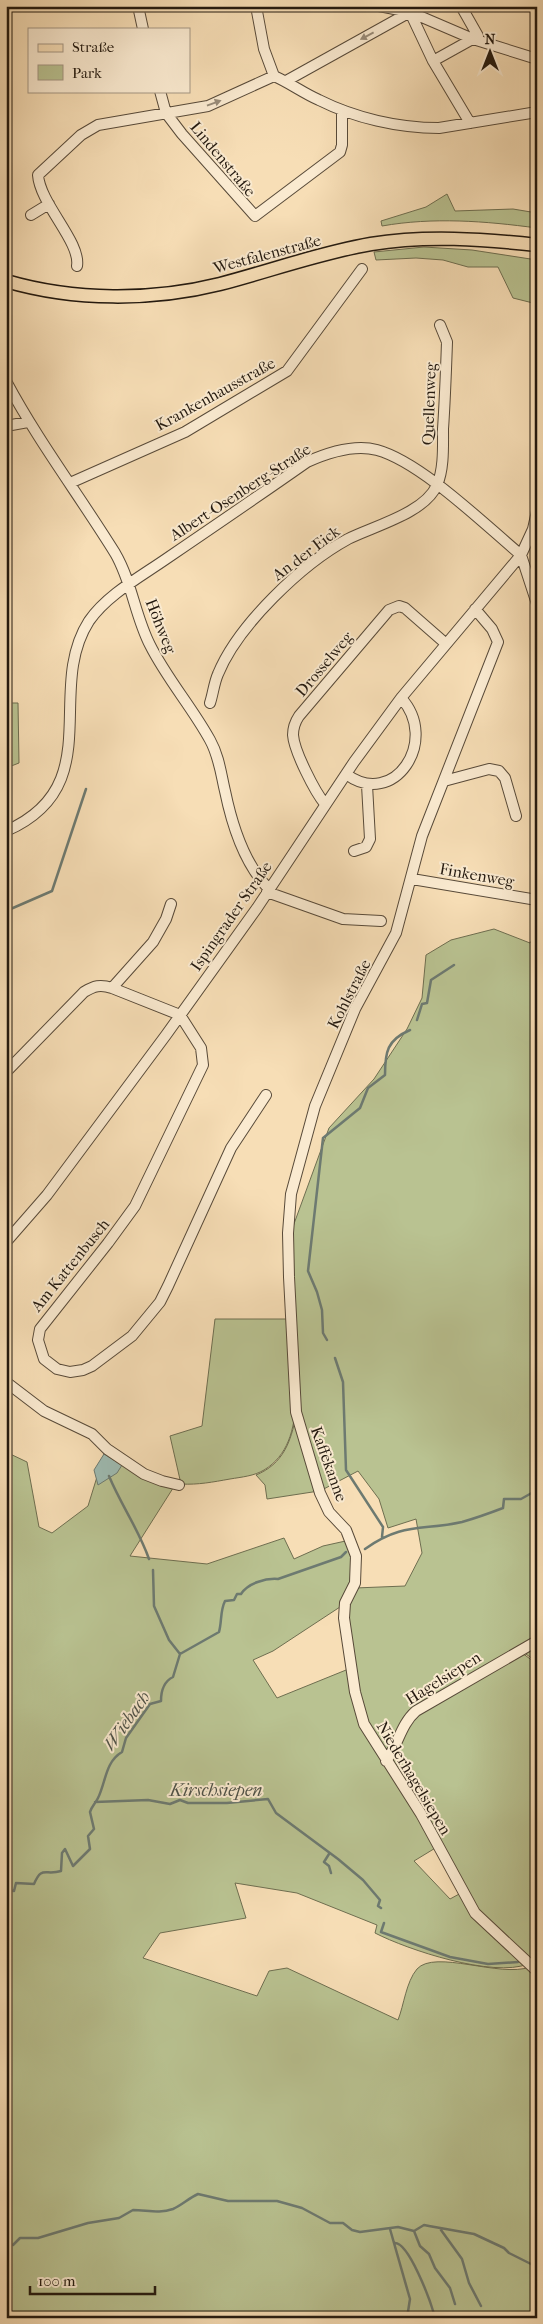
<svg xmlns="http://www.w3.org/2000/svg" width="543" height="2324" viewBox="0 0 543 2324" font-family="'IM FELL French Canon',serif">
<rect width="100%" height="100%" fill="#f7deb6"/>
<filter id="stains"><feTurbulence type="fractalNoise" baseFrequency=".004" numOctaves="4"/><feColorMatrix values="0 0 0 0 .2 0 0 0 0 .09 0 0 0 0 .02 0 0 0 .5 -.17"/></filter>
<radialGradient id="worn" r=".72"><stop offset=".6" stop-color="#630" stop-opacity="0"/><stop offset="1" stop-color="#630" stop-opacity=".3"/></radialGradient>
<path fill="#b9c291" stroke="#6e6e50" d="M447 194 455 211 513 209 537 213V228C485 221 433 217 382 226L381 221 426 207Z
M424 247 472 250 537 260V304L513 298 498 267H468L443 260 416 258 376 260 374 252Z
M6 625 10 638 8 703H18L19 763 6 768Z
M494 929 530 943 537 933V1662L519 1649 423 1705 386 1758 365 1724 345 1618 355 1588 405 1586 422 1553 416 1519 388 1528 379 1499 358 1471 320 1491 297 1412 291 1232 329 1128 374 1079 407 1029 422 998 426 955 451 940Z
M215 1319H290C293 1365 311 1442 264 1470 254 1476 242 1477 230 1479 213 1482 198 1485 181 1484L170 1436 202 1426Z
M296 1415 319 1491 267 1499 265 1485 256 1475C283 1464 291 1442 296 1415Z
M105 1451 175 1485 130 1556 207 1564 284 1538 294 1559 323 1546 350 1540 356 1570 343 1605 273 1651 253 1660 277 1698 351 1668 357 1710 437 1847 414 1861 450 1899 461 1893 528 1964C493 1978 408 1950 375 1933L377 1925 297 1893 235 1883 246 1918 160 1933 143 1958 257 1996 269 1971 287 1968 398 2020C404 2005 406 1982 417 1969 435 1949 500 1978 530 1967L537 1973V2318H6V1452L27 1462 39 1527 52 1533 88 1506Z
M518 1650 537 1664V1969L482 1919 387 1761 411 1718Z"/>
<path fill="#9ebbb2" stroke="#6d7a71" d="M104 1454 122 1465 117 1473 98 1485 94 1470Z"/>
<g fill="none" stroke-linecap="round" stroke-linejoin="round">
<path stroke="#6d7a71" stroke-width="2.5" d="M6 911 52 891 86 789
M417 1020 422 1004 427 1003 431 980 454 965
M327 1340 323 1333 322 1310 317 1292 308 1271 323 1138 360 1108 368 1088 385 1075C385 1052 387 1040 410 1030
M335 1358 343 1382 346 1470 383 1527 382 1537
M109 1476C121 1505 139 1530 149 1559
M365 1549C403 1522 422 1531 462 1522 476 1518 490 1513 503 1508L504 1499H521L537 1490
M153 1570 154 1606 169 1640 180 1654
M95 1802 148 1800 170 1804 180 1800 188 1803H227L268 1799 276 1813 338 1859 363 1880 380 1900 378 1906 381 1908
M329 1854 324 1862 329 1866 331 1873
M6 1890 14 1891 16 1883 34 1884C42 1865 45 1876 61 1871L62 1853 65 1849 73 1866 90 1849 88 1836 94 1829 90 1812C92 1806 95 1804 98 1798 106 1782 105 1762 122 1752L126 1738 150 1704 161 1701C161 1691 163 1682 173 1677L180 1654 219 1632C222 1621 220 1611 225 1601L234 1600 237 1594H241C248 1583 266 1578 278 1579L341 1557 346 1552
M384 1923 381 1932 450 1957 488 1964 518 1962
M390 2229 410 2299 407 2318
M441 2230 462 2259 469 2283 481 2306
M414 2231 420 2246 429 2254 435 2268 450 2288 455 2304
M395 2243C409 2243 430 2300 434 2314
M6 2244 13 2245 20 2238H38L88 2223 119 2218 133 2210C147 2210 159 2214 173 2209 182 2205 189 2198 198 2194L228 2201H277L302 2208 330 2223H343L352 2230 360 2232 398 2227 414 2231 424 2225 429 2226 474 2234 504 2248 509 2253 537 2267"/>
<defs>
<path id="minor" d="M138 6 143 29
M256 6 264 49 274 76C290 83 303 93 319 100 355 118 398 128 439 128L537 112
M379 6 410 12 473 39 537 59
M409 10 433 61 470 123
M433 61 478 36 461 6
M286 81 421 6
M160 91 166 113 182 134 255 216 340 152 342 145V110
M31 215 49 204
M77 266C81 242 40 204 38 175L81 135 98 125 208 106 274 76
M6 381C38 441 79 495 115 553 132 582 135 616 150 645 167 679 192 707 210 740 219 756 221 774 225 791 232 825 244 864 269 889
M6 426 28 422
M70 483 185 432 287 371 362 269
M521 555 537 604
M475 609 492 629 498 642 422 836 396 933 355 1009 315 1106 291 1194 288 1233 289 1277 296 1412 320 1493 329 1512 346 1530 356 1556 355 1583 345 1603 344 1618 355 1692 364 1724 421 1814 475 1913 537 1971
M210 703C213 694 214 683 218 674 238 625 302 564 348 539 374 526 425 513 437 485 444 469 443 447 443 429 445 400 446 371 447 342L440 325
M346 774C394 810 440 740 401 698
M444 781 489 769 499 771 505 778 516 816
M325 804C315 792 294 751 293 735 293 727 295 722 299 716L389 610 399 606 405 608 445 643
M6 831C109 786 44 691 89 621 107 595 140 577 166 559 213 527 260 495 307 462 327 453 354 444 377 450 421 462 484 524 521 555
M354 851 366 847 370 839 367 785
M412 879 537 900
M267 892 343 919 381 921
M112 988 153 942 166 919 171 904
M6 1072 84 992C94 986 100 984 112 988L180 1015 201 1048 203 1065 135 1206 108 1243 40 1329 38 1340 44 1359 57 1369 70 1372 83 1370 92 1366 132 1336 160 1302 168 1286 231 1148 266 1095
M6 1242 47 1195 166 1035 257 908 354 762 401 698 521 555 533 529 537 511
M6 1382 44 1411 92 1434 107 1449 144 1474 162 1481 179 1485
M386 1761C398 1745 401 1724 416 1711L537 1641"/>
<path id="major" d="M6 281C74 301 152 301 220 284 270 271 319 253 371 244 426 235 482 239 537 245"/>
</defs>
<use href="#minor" stroke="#584a39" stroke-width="12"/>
<use href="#major" stroke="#23190f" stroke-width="15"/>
<use href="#minor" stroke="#faead0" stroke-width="10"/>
<use href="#major" stroke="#f7deb6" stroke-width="12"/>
</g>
<defs><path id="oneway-solid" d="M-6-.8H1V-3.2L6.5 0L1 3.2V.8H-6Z" transform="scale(1.25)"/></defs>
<g fill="#998c79">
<use href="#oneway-solid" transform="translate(367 36) rotate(152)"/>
<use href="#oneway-solid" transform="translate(214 103) rotate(-20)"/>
</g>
<g text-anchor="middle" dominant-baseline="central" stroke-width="4" stroke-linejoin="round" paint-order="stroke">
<g font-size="16" fill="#23190f" stroke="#faead0">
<text transform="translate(223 159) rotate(50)">Lindenstraße</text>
<text transform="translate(267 254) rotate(-15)">Westfalenstraße</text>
<text transform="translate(215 394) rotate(-29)">Krankenhausstraße</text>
<text transform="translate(429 404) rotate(-88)">Quellenweg</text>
<text transform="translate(240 492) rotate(-33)">Albert-Osenberg-Straße</text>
<text transform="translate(306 553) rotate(-37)">An der Eick</text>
<text transform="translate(161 626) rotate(68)">Höhweg</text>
<text transform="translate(324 664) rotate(-50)">Drosselweg</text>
<text transform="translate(477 875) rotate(10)">Finkenweg</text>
<text transform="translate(231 916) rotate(-55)">Ispingrader Straße</text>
<text transform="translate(349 994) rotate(-63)">Kohlstraße</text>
<text transform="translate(70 1265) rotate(-51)">Am Kattenbusch</text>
<text transform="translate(329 1464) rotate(70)">Kaffekanne</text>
<text transform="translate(443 1678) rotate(-32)">Hagelsiepen</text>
<text transform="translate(414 1778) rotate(59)">Niederhagelsiepen</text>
</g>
<g font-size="18" font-style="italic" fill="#4e5248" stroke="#faead0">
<text transform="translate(127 1721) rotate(-55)">Wiebach</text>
<text x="216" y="1790">Kirschsiepen</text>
</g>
</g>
<rect width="543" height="2324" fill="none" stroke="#f7deb6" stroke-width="25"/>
<rect x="8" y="8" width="528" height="2309" fill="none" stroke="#23190f" stroke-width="2.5"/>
<rect x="12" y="12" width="518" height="2299" fill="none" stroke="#23190f"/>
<rect x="28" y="28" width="162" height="65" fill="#faead0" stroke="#a49683"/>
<rect x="38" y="44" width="25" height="8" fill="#f7deb6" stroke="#a49683"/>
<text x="72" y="52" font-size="15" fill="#23190f">Straße</text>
<rect x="38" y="65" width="25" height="15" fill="#b9c291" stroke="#a49683"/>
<text x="72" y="78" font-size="15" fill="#23190f">Park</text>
<g transform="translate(490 52)" stroke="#faead0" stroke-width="4" paint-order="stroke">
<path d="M0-4L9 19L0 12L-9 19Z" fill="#23190f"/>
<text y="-8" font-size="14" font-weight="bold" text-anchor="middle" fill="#23190f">N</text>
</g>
<path d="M30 2286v8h125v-8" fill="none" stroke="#23190f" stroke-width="2.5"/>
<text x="38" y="2286" font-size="15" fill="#23190f" stroke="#faead0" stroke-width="4" paint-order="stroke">100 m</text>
<rect width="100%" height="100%" filter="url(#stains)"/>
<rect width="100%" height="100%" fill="url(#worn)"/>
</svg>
